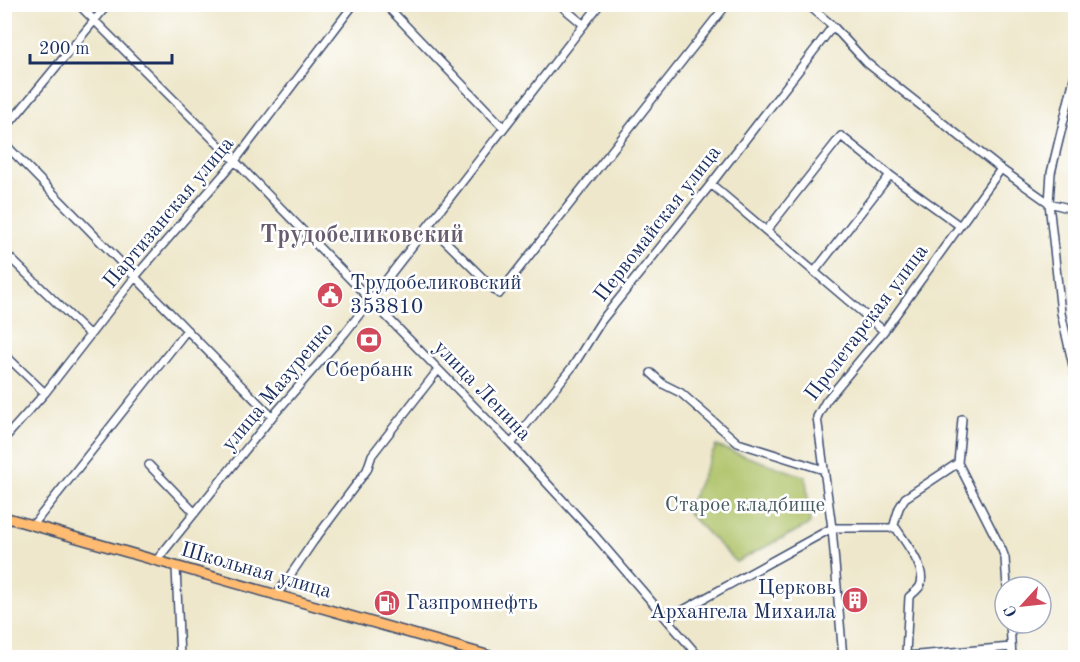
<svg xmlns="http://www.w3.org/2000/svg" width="1080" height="662" viewBox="0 0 1080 662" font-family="'Old Standard TT',serif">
<rect width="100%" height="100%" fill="#fff"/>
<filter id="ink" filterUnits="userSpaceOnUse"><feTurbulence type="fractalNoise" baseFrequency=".0167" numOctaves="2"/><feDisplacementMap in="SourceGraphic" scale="12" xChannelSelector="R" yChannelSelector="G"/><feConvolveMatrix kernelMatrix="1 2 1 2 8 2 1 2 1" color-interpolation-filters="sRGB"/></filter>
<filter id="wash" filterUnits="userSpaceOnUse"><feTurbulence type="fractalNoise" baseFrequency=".008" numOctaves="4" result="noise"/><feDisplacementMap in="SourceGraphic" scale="24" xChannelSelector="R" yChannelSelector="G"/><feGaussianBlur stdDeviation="1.35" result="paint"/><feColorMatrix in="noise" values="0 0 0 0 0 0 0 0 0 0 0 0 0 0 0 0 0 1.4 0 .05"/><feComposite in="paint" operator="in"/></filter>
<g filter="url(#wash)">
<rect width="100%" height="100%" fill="#eee7cb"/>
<path fill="#aec267" stroke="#647862" stroke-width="1.5" d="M716 446 806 477 810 524 736 562 686 511Z"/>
</g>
<g filter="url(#ink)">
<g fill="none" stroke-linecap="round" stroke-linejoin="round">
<defs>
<path id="minor" d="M78 4 235 161 511 444 591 531 700 658
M385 4 504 128
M559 4 584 25
M807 4 833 26 867 63 1001 169 1049 203 1076 210
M1076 70 1051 173 1049 203 1061 313 1076 379
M4 130 108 4
M4 143 272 417
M711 184 884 331
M429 225 499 294 727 4
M767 230 841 136 890 175 960 226
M4 252 90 335
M815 271 890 175
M4 354 45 393
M651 373 663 384 681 393 738 443 824 470
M962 419 958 463 1002 550 1005 558 1007 587
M4 439 45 393 135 277 235 161 354 4
M511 444 573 366 602 320 711 184 833 26
M149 465 195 513
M33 525 187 330
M893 528H896C905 542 928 570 920 586 918 590 912 594 909 597L906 654
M156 561 272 417 345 333 600 4
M176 567 180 658
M276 596 313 542 367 470 372 455 438 370
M667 619 832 528H893L899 508 905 498 958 463
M1010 623 1012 658
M843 658 832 528 817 417 826 401 884 331 1001 169
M883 658 1011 647"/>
<path id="major" d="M4 517 497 658"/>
</defs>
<use href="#minor" stroke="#3b4b6e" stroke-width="10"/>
<use href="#major" stroke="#3b4b6e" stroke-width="12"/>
<use href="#minor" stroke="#fff" stroke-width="7"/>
<use href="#major" stroke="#febb71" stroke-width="9"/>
</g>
</g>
<defs>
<symbol id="civic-disc" viewBox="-11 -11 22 22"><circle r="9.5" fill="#d1495b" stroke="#fff"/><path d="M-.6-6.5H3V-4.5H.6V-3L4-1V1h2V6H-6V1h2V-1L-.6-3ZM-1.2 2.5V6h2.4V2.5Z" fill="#fff"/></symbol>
<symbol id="bank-disc" viewBox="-11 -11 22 22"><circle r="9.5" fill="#d1495b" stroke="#fff"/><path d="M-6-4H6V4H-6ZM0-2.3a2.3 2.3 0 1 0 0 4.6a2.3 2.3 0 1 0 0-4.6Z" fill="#fff"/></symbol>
<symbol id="building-disc" viewBox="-11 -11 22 22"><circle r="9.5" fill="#d1495b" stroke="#fff"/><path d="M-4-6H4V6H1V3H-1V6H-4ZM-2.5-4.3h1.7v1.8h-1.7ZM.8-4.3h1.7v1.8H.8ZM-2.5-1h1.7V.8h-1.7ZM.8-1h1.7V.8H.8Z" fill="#fff"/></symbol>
<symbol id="fuel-disc" viewBox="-11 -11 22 22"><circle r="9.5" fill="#d1495b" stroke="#fff"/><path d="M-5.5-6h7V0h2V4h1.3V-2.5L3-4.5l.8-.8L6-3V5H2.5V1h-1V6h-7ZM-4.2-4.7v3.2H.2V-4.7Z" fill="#fff"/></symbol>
</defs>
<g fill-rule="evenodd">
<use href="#civic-disc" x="315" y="280" width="30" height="30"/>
<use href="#bank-disc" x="354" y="325" width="30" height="30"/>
<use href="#building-disc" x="840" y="585" width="30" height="30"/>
<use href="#fuel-disc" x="372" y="588" width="30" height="30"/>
</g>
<g text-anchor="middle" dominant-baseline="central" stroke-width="5" stroke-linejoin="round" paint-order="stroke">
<g font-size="21" fill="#1b2f5e" stroke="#fff">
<text transform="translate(169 213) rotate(-50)">Партизанская улица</text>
<text transform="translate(658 224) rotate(-52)">Первомайская улица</text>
<text transform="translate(867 323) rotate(-53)">Пролетарская улица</text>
<text transform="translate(278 387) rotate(-50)">улица Мазуренко</text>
<text transform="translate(482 391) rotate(46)">улица Ленина</text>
<text transform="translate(256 571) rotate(16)">Школьная улица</text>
</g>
<g font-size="21" fill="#1b2f5e" stroke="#fff" text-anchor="start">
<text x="350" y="283">Трудобеликовский<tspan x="350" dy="24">353810</tspan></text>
<text x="369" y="370" text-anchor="middle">Сбербанк</text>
<text x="836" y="588" text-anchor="end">Церковь<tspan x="836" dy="24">Архангела Михаила</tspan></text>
<text x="406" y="603">Газпромнефть</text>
</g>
<g font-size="21" fill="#475b61" stroke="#fff">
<text x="745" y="505">Старое кладбище</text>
</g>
<g font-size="24" font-weight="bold" fill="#685d6e" stroke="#fff">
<text x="362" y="236">Трудобеликовский</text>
</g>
</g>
<rect width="1080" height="662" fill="none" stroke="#fff" stroke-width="24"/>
<g transform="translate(1023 605) rotate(243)"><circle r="28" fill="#ffffff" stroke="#a4acbf" stroke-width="1.5"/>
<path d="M0-4.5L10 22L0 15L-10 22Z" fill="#d1495b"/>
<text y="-9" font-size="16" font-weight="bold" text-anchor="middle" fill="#1b2f5e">С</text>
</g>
<path d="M30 54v9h142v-9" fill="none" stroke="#1b2f5e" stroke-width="3"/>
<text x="39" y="54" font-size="18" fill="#1b2f5e" stroke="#ffffff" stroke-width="4.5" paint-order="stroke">200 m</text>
</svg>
